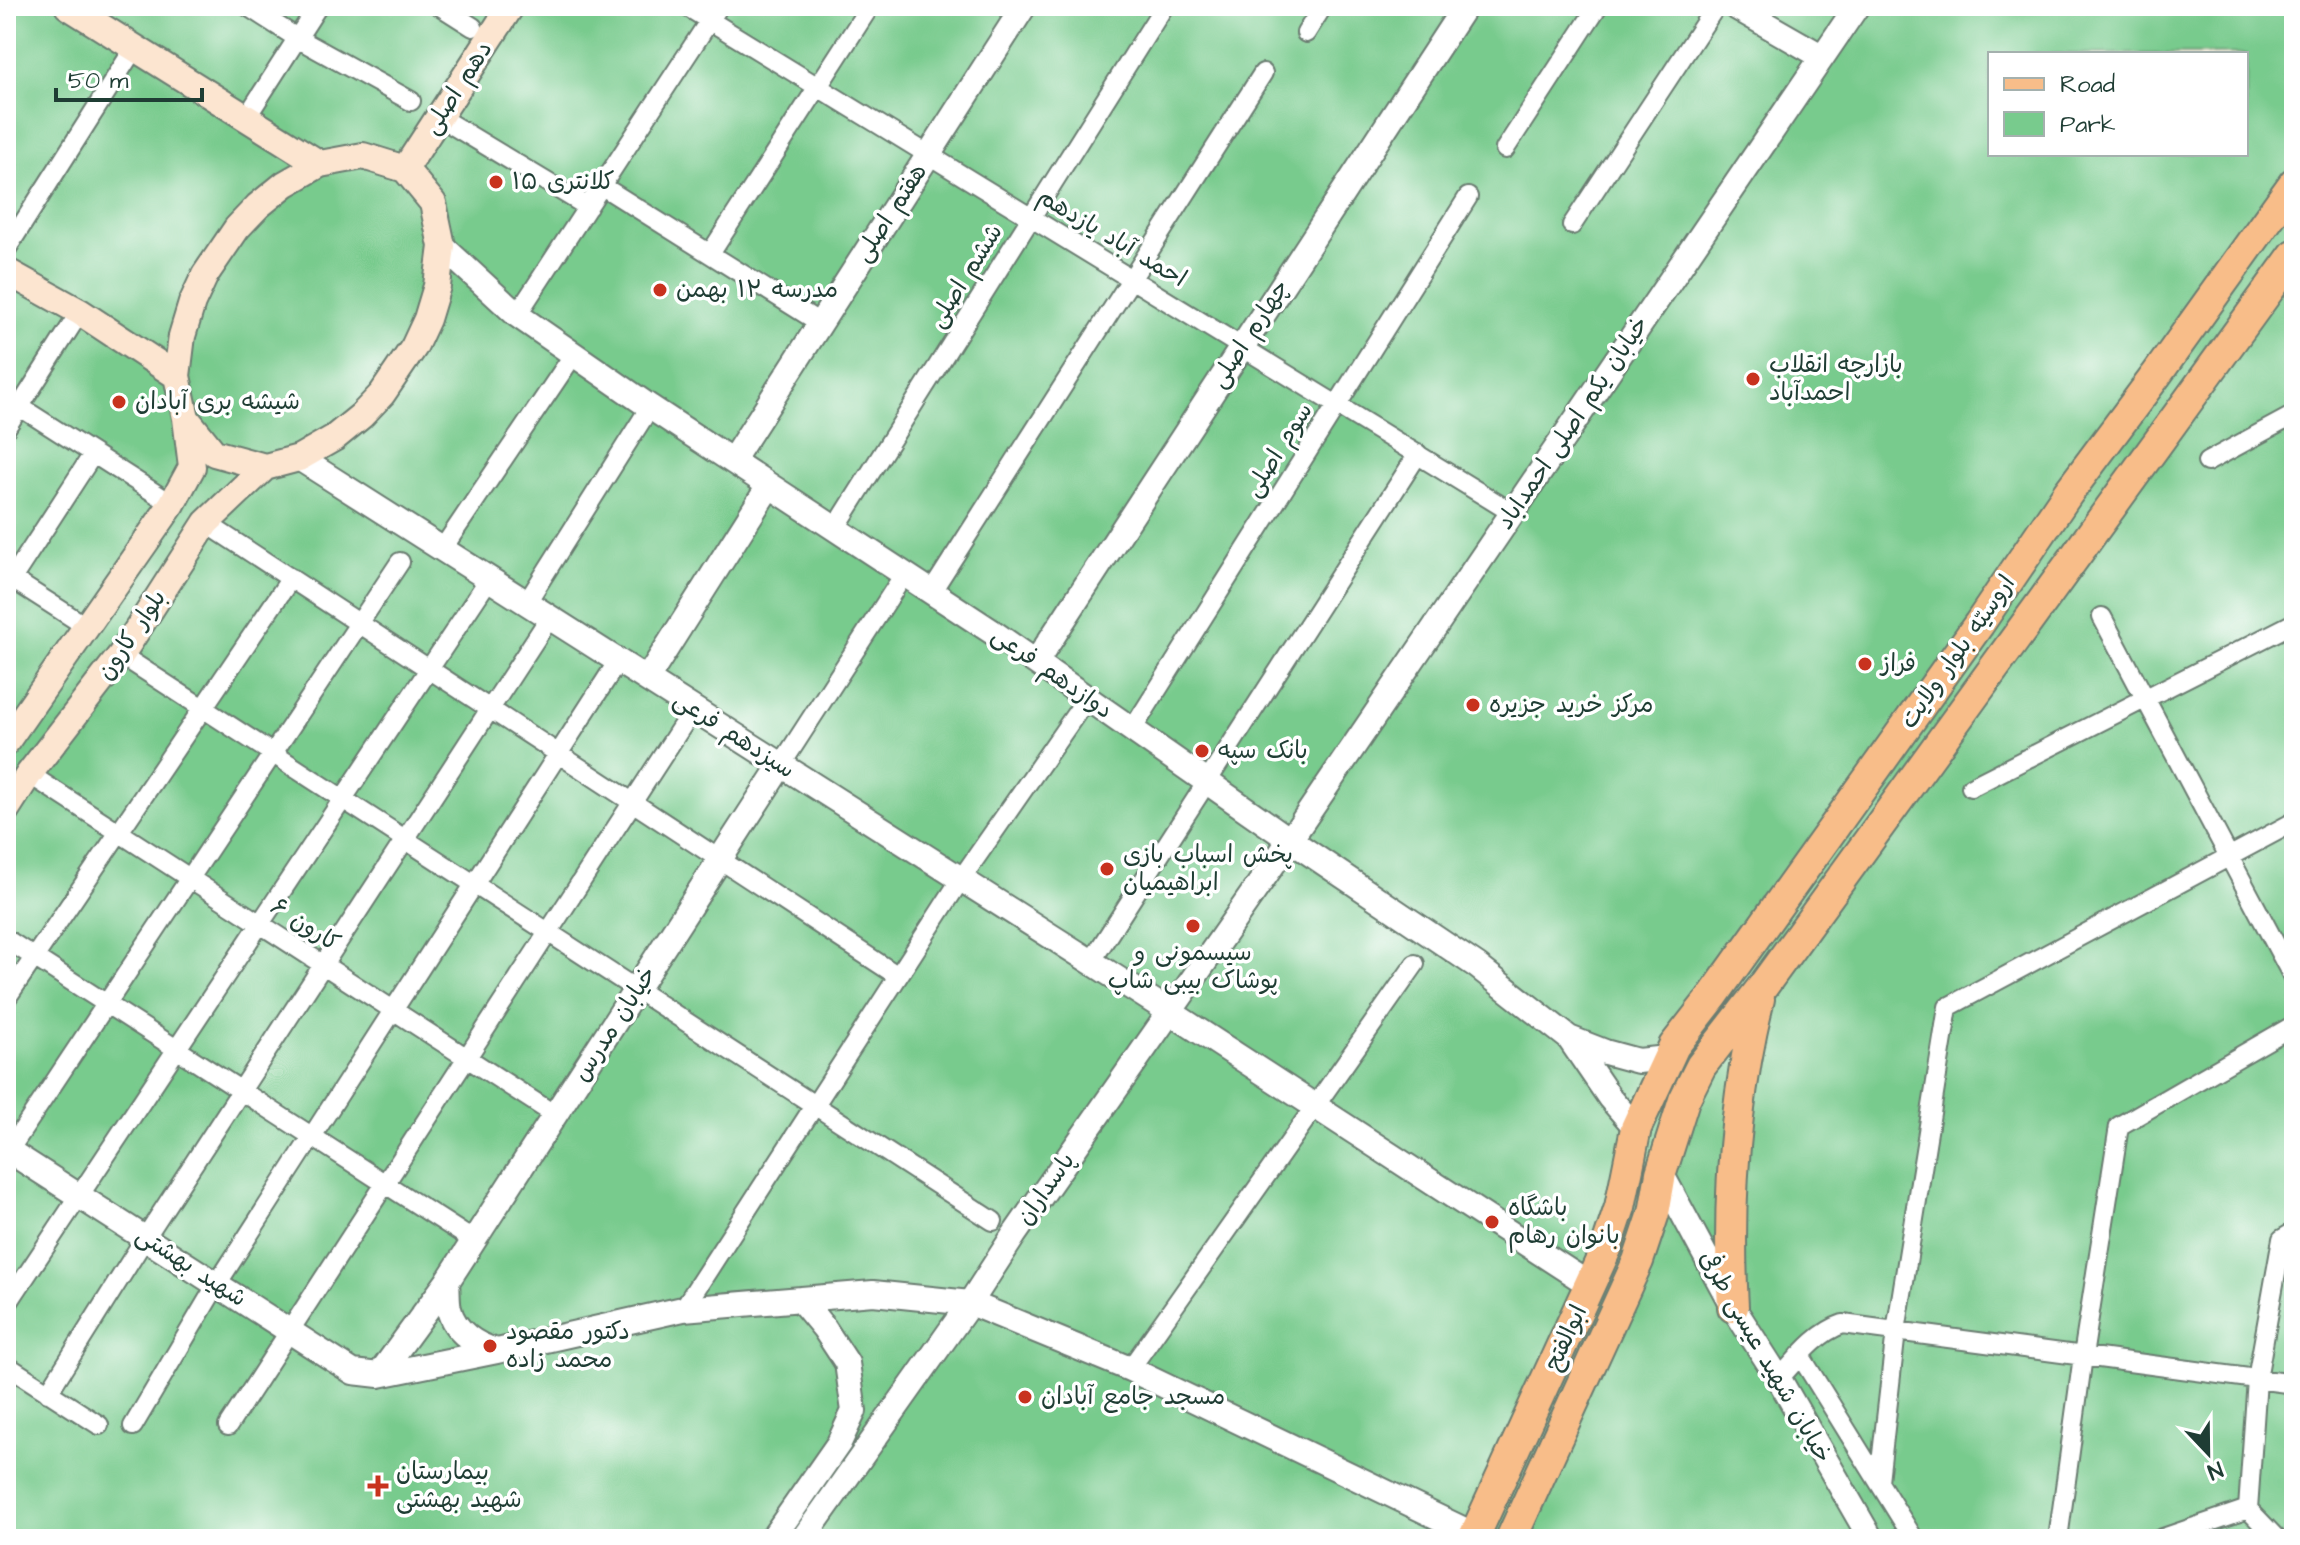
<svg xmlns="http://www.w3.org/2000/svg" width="2300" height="1545" viewBox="0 0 2300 1545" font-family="'Architects Daughter','Playpen Sans Arabic',sans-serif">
<rect width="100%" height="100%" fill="#fff"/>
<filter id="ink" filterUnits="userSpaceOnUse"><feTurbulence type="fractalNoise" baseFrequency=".0125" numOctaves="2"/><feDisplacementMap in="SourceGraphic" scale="16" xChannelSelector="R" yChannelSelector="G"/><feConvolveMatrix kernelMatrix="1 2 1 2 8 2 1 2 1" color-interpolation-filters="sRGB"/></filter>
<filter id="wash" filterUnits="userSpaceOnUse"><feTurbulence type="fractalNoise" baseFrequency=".006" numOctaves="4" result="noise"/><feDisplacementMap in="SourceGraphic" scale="32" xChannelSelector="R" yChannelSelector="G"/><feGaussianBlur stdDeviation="1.8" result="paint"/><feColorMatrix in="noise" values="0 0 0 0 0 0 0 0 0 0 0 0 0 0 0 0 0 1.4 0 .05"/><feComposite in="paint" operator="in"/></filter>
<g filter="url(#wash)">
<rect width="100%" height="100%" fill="#f9f0e3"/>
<path fill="#78cb8d" stroke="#4c8460" stroke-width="2" fill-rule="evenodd" d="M6 6H2294V1539H6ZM1990 54H2246V154H1990Z"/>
</g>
<g filter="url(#ink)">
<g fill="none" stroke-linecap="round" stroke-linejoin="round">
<defs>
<path id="minor" d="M247 6 297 38 411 101
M440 6 473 27
M686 6 1511 512
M1306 33 1323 6
M439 117 588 207
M246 118 318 6
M1505 149 1598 6
M602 186 820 323
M1572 225 1716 6
M6 250 135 47
M710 254 870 6
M517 315 719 6
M6 398 172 504
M6 428 80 312
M2207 462 2294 415
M206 523 898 976
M835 529 1163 8
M443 548 574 354
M6 575 87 627
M6 588 93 454
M932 591 1263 73
M527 602 650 407
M2102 617 2294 979
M121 655 993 1221
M1132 730 1468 197
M781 765 905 573
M29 774 555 1115
M1971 787 2294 623
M6 939 474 1241
M1091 962 1418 454
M6 999 291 578
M6 1155 400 562
M6 1306 489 579
M683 1309 961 879 1087 698
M1800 1355 1914 1539
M6 1365 99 1425
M1130 1369 1415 964
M1779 1379C1798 1358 1816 1333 1843 1324L2294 1384
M48 1393 145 1238 550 617
M133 1426 217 1284 618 661
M228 1426 693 709
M1879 1481 1896 1331 1948 1007 2294 822
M2248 1509 2257 1379 2282 1239 2294 1232
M2248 1509 2277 1539
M2058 1539 2083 1356 2119 1126 2294 1025
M2160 1539 2248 1509"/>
<path id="tertiary" d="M1734 6 1821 56
M442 246 517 315 650 407 994 633 1290 840 1477 966 1569 1038 1610 1098 1636 1128
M299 458 1170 1012 1590 1285
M732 461 1024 6
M1036 662 1465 6
M647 679 769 486
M1569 1038 1605 1052 1638 1061 1668 1058
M6 1149 353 1372 379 1375 497 1351 683 1309 873 1293 970 1303 1130 1369 1475 1535
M1661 1173 1733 1307 1779 1379 1871 1539
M447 1282C448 1291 447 1301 449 1309 454 1331 476 1346 497 1351
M379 1375 447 1282 781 765
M772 1539 839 1443 854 1411 847 1363 824 1328 800 1299
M803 1539 970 1303 1014 1235 1290 840 1857 6"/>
<path id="secondary" d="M68 6 320 164
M405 169 511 6
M6 271 80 312 177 376
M6 742 172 504 192 467 186 418 177 376 182 336 192 303 205 275 237 228 258 206 285 184 320 164 363 156 405 169 433 203 442 246 437 286 427 319 414 347 382 394 361 416 334 438 299 458 265 467 214 453 186 418
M6 810 29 774 121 655 206 523 265 467"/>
<path id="primary" d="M1733 1307C1727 1202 1734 1101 1759 999
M1473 1539 1606 1249 1620 1207 1636 1128 1674 1046 1713 996 1979 624 2068 493 2157 374 2294 183
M1511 1539 1638 1261 1654 1213 1661 1173 1684 1100 1701 1066 1761 989 2294 255"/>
</defs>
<use href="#minor" stroke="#6b7c71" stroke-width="22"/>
<use href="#tertiary" stroke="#6b7c71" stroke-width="28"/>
<use href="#secondary" stroke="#6b7c71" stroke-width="30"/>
<use href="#primary" stroke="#6b7c71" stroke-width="34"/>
<use href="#minor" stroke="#fff" stroke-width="18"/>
<use href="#tertiary" stroke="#fff" stroke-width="24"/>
<use href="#secondary" stroke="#fce5d0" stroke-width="26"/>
<use href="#primary" stroke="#f8bd89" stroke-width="30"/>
</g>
</g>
<g fill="#c8321e" stroke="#fff" stroke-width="3">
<circle cx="496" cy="182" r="8"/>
<circle cx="660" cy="290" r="8"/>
<circle cx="1753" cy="379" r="8"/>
<circle cx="119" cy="402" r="8"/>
<circle cx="1865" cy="664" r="8"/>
<circle cx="1473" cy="705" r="8"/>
<circle cx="1202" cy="751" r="8"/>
<circle cx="1107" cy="869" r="8"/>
<circle cx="1193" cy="926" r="8"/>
<circle cx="1492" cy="1222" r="8"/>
<circle cx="490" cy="1346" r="8"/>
<circle cx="1025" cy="1397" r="8"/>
<path d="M374 1474h8v8h8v8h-8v8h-8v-8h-8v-8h8z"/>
</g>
<g text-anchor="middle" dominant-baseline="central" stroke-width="7" stroke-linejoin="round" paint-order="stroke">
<g font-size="24" fill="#1f3d34" stroke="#fff">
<text transform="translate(458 88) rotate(-57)">دهم اصلی</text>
<text transform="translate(891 213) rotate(-57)">هفتم اصلی</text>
<text transform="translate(1112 238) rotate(31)">احمد آباد یازدهم</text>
<text transform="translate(966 276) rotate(-58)">ششم اصلی</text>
<text transform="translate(1250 334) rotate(-57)">چهارم اصلی</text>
<text transform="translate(1573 423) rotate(-56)">خیابان یکم اصلی احمداباد</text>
<text transform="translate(1279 450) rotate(-58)">سوم اصلی</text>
<text transform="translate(132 635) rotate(-56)">بلوار کارون</text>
<text transform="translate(1958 652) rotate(-55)">اروسیّه بلوار ولایت</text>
<text transform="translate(1052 673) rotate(35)">دوازدهم فرعی</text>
<text transform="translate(734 735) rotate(33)">سیزدهم فرعی</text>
<text transform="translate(305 925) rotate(33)">کارون ۶</text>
<text transform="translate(615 1024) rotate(-57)">خیابان مدرس</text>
<text transform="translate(1046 1189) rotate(-55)">پاسداران</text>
<text transform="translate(191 1267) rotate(33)">شهید بهشتی</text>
<text transform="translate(1566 1338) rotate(-65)">ابوالفتح</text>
<text transform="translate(1765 1357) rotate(60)">خیابان شهید عیسی طرفی</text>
</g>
<g font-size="24" fill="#1f3d34" stroke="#fff" text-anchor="start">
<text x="512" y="182">کلانتری ۱۵</text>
<text x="676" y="290">مدرسه ۱۲ بهمن</text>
<text x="1769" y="365">بازارچه انقلاب<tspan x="1769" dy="28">احمدآباد</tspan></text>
<text x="135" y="402">شیشه بری آبادان</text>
<text x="1881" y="664">فراز</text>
<text x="1489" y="705">مرکز خرید جزیره</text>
<text x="1218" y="751">بانک سپه</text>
<text x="1123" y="855">پخش اسباب بازی<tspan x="1123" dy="28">ابراهیمیان</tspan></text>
<text x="1193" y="953" text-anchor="middle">سیسمونی و<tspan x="1193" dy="28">پوشاک بیبی شاپ</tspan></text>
<text x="1508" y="1208">باشگاه<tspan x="1508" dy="28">بانوان رهام</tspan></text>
<text x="506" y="1332">دكتور مقصود<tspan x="506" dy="28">محمد زاده</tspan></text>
<text x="1041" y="1397">مسجد جامع آبادان</text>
<text x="396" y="1472">بیمارستان<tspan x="396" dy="28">شهید بهشتی</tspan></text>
</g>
</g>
<rect width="2300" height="1545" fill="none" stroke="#fff" stroke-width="32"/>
<rect x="1988" y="52" width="260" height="104" fill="#ffffff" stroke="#a5b1ae" stroke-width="2"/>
<rect x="2004" y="78" width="40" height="12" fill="#f8bd89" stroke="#a5b1ae" stroke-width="2"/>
<text x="2060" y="92" font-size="24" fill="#1f3d34">Road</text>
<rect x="2004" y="112" width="40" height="24" fill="#78cb8d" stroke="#a5b1ae" stroke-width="2"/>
<text x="2060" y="132" font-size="24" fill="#1f3d34">Park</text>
<g transform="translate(2208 1453) rotate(158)" stroke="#ffffff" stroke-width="6" paint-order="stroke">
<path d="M0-6L14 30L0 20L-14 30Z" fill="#1f3d34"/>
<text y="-12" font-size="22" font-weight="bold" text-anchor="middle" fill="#1f3d34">N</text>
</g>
<path d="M56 88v12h146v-12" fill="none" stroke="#1f3d34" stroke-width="4"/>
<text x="68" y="88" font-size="24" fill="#1f3d34" stroke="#ffffff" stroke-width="6" paint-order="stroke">50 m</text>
</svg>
